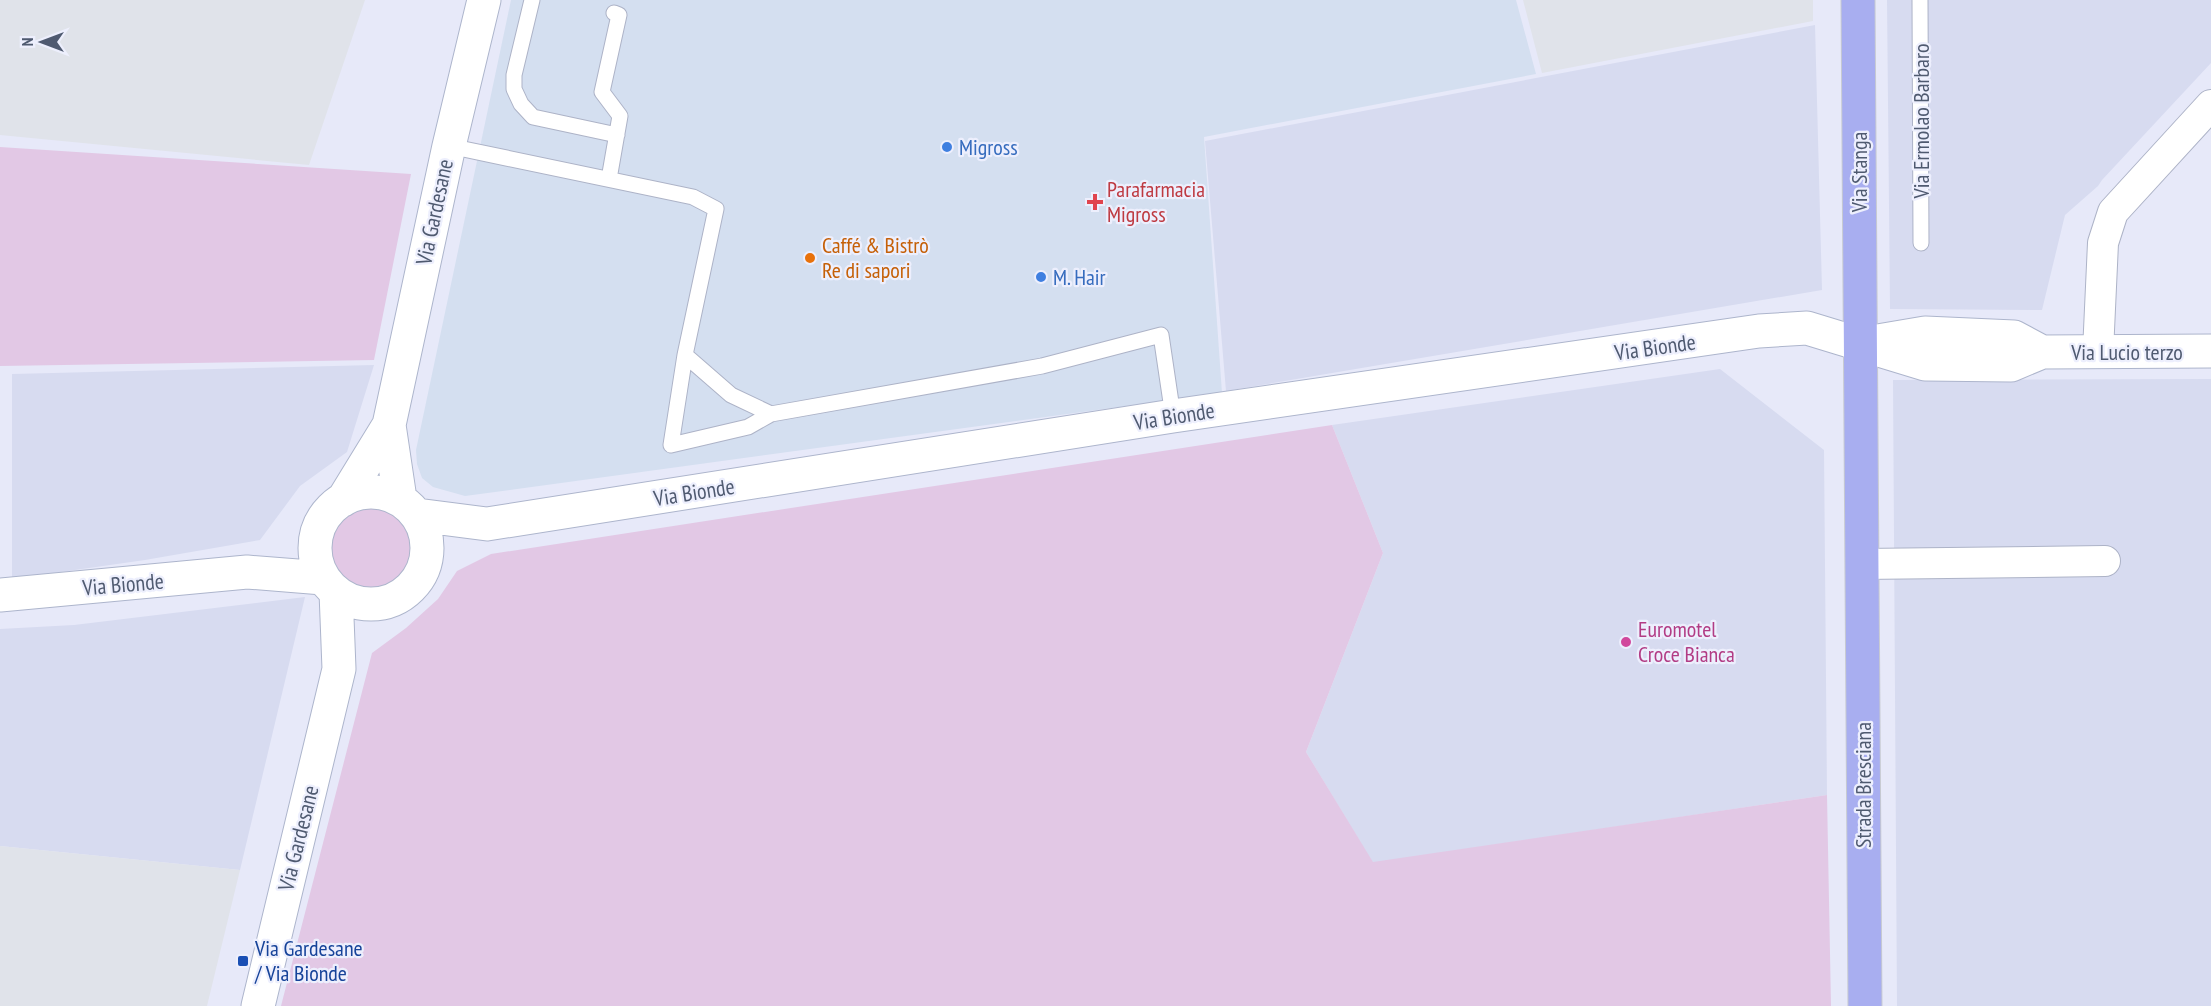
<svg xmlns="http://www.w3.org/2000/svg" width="2211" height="1006" viewBox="0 0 2211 1006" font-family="'PT Sans Narrow',sans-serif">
<rect width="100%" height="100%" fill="#e7e9f9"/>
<path fill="#d7dbf0" d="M1887 0H2211V63L2102 180 2098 186 2065 215 2042 310 1890 309Z
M1815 25 1822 290 1226 391 1205 141Z
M374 365 347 452 300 486 260 540 145 560 12 579V374Z
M1720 369 1824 450 1827 795 1373 863 1306 752 1383 553 1332 425Z
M2211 379V1006H1897L1893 380Z
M305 597 240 870 0 846V629L74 625Z"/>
<path fill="#d4dff0" d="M511 0H1516L1536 74 1204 137 1222 393 465 496 433 487 422 478 417 464 416 450Z"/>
<path fill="#e0e3ea" d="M0 0H365L309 165 0 135Z
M1523 0H1813V21L1542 73Z
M0 846 240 870 207 1006H0Z"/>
<path fill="#e2c8e5" d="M0 147 411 174 374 360 0 366Z
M1332 425 1383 553 1306 752 1373 862 1827 795 1831 1006H281L372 653 406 628 438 599 457 571 491 554Z
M328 550a43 43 0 1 1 86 0a43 43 0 1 1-86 0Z"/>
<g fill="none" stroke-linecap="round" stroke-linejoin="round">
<defs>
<path id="lane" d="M532 0 514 75V89L521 104 533 117 617 135
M1920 0 1921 243
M449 146 693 197 716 209 685 355 671 445 748 427 771 414 1042 366 1161 335 1173 416
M609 179 620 116 602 92 619 15 614 13
M685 355 731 395 771 414"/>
<path id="street" d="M2098 352 2103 243 2113 212 2211 105
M1862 564 2105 561"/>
<path id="secondary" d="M1866 343 1925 333 2014 337 2042 352
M389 425 400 499
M315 548a56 56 0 1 1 112 0a56 56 0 1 1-112 0Z
M343 500 389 425 449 146 484 0
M417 515 487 524 1173 416 1759 331 1807 328 1925 364 2011 365 2042 352 2211 351
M0 595 247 572 323 578
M258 1006 339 669 336 592"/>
<path id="primary" d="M1858 0 1865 1006"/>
</defs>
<use href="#lane" stroke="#adb3c7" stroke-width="17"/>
<use href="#street" stroke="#adb3c7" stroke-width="32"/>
<use href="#secondary" stroke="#adb5cc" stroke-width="35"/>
<use href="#primary" stroke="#c7cad1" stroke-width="35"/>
<use href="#lane" stroke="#fff" stroke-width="15"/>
<use href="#street" stroke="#fff" stroke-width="30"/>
<use href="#secondary" stroke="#fff" stroke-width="33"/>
<use href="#primary" stroke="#a8aef0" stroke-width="33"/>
</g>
<g fill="#3f7fe0" stroke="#edeffd" stroke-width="2">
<circle cx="947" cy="147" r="6"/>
<circle cx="1041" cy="277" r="6"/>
</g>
<path fill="#e0444e" stroke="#edeffd" stroke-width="2" d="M1092 193h6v6h6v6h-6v6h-6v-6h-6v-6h6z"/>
<circle fill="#e8710a" stroke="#edeffd" stroke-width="2" cx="810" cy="258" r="6"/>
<circle fill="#d1479c" stroke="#edeffd" stroke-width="2" cx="1626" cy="642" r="6"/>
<rect fill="#1a4fb4" stroke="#edeffd" stroke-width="2" x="237" y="955" width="12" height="12" rx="3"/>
<g text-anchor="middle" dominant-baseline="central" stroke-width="4.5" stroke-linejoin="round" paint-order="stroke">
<g font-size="22" fill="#4f5a70" stroke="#edeffd">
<text transform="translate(1921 121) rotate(-90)">Via Ermolao Barbaro</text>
<text transform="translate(1859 172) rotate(-90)">Via Stanga</text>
<text transform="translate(434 212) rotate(-78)">Via Gardesane</text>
<text transform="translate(1655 347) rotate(-8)">Via Bionde</text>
<text x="2127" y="352">Via Lucio terzo</text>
<text transform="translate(1174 416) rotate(-9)">Via Bionde</text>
<text transform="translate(694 492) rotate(-9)">Via Bionde</text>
<text transform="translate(123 584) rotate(-5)">Via Bionde</text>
<text transform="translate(1863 785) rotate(-90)">Strada Bresciana</text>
<text transform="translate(298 838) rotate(-76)">Via Gardesane</text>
</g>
<g font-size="22" fill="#366cbe" stroke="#edeffd" text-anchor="start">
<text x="959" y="147">Migross</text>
<text x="1053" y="277">M. Hair</text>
</g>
<g font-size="22" fill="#be3a42" stroke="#edeffd" text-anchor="start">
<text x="1107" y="189">Parafarmacia<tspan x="1107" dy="25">Migross</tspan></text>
</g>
<g font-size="22" fill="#c56008" stroke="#edeffd" text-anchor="start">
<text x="822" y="245">Caffé &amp; Bistrò<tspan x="822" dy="25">Re di sapori</tspan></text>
</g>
<g font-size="22" fill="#b23c85" stroke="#edeffd" text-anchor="start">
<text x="1638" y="629">Euromotel<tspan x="1638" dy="25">Croce Bianca</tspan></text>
</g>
<g font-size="22" fill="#164399" stroke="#edeffd" text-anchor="start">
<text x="255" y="948">Via Gardesane<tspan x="255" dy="25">/ Via Bionde</tspan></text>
</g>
</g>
<g transform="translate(42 42) rotate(270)" stroke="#edeffd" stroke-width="4.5" paint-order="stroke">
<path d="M0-4.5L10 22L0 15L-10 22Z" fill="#4f5a70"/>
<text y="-9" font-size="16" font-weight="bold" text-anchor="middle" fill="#4f5a70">N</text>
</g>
</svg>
